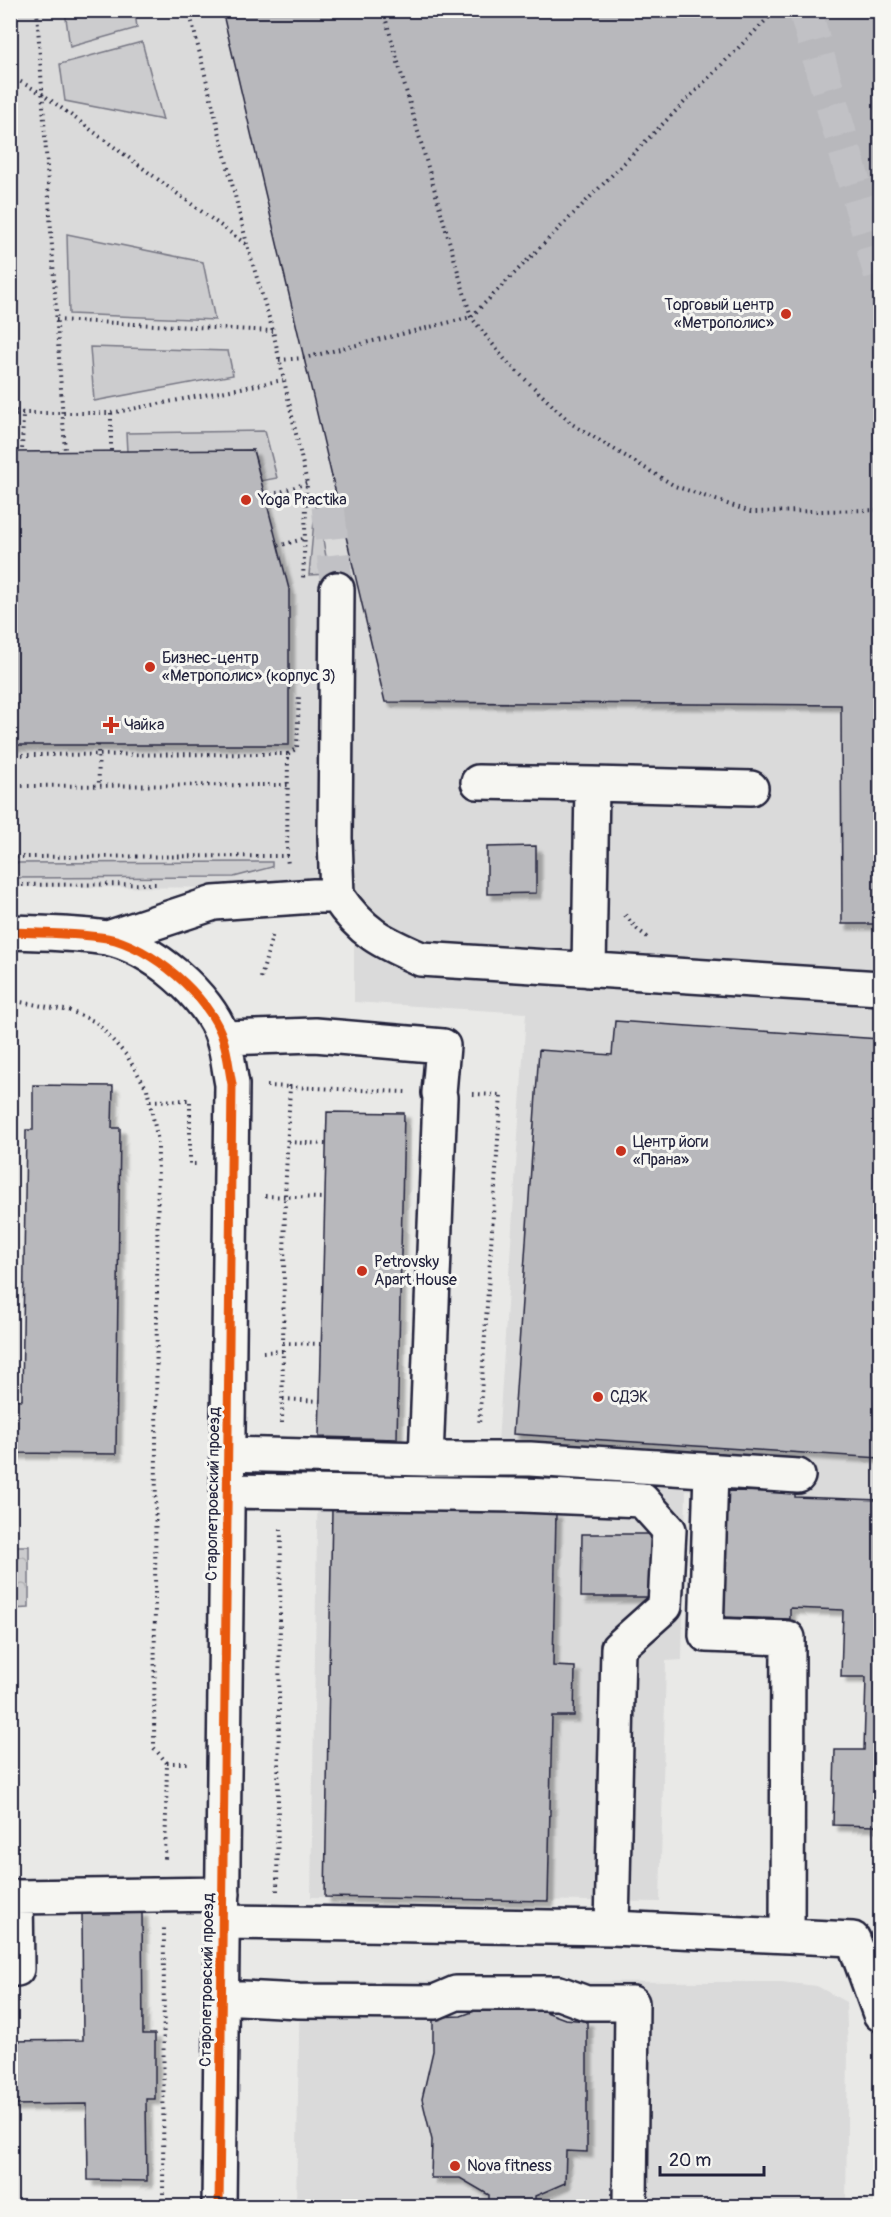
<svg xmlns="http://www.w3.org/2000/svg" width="891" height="2217" viewBox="0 0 891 2217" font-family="Pangolin,sans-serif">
<defs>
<pattern id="forest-crowns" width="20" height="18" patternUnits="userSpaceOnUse" patternTransform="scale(1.5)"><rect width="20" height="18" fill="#ccccce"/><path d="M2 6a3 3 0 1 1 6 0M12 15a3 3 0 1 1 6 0" fill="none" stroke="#afafb2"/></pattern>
<filter id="shadow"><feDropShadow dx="5.5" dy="5.5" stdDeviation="1.5" flood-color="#0004"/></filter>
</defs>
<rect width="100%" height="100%" fill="#e9e9e7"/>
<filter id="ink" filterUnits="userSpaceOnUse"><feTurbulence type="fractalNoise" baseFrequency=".0167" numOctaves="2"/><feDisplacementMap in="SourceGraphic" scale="12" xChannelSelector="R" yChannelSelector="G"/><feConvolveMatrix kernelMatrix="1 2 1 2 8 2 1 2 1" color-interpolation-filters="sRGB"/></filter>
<g filter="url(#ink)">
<path fill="#dadada" d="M10 11H880V1500L795 1497V1492L686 1490 682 1660 666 1661 660 1902 311 1897 318 1472 496 1474 526 1013 354 1002V888L11 887Z
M300 1981 781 1982 817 1986 846 2002 848 2050 846 2206H296Z"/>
<path fill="#ccccce" stroke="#777784" stroke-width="1.5" d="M127 10 135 12 137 28 70 47 65 11Z
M142 42 163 120 65 101 60 64Z
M67 234 203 262 215 320 69 314Z
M90 347 228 351 233 375 94 401Z
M265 431 277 478 261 481 253 450 127 452 126 433Z
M316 499 329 574 309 575Z
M272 862V867L234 877 11 878V863Z"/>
<path fill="url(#forest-crowns)" stroke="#777784" stroke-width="1.5" d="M11 1546H29V1608L11 1609Z"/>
<path fill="#b8b8bc" stroke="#22223b" stroke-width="1.5" filter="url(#shadow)" d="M222 10H880V924H842L841 705 385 702Z
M253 450 289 589V745H10V452Z
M536 846V893L487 894V847Z
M615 1021 880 1039V1458L513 1434 539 1050 612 1055Z
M33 1085 113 1086 112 1128H120L116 1454 10 1453V1399L22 1400 26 1130H33Z
M327 1112 404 1113 397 1439 319 1437Z
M726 1491 795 1492V1497L880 1500V1845H876L877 1826 833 1825 835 1750H864L866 1677H841L843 1610 790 1608V1619L722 1617Z
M332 1509 556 1513 553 1666 575 1667 574 1716H552L548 1901 325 1897Z
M582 1534H652V1597H581Z
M82 1912H142L143 2034H155V2099H146L147 2181 88 2180 87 2104 10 2105V2041L83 2040Z
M527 2005 565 2019 587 2021V2152L566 2151 565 2183 535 2196V2206H489V2195L460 2178H431L432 2140 422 2099 433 2051V2017L461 2016 489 2006Z"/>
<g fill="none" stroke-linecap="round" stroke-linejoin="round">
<path stroke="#c1c1c5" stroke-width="33" stroke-dasharray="33 16" stroke-linecap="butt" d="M805 10 880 274
M328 506 337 589"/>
<defs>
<path id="minor" d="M478 782 592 784
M337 896 335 838 337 589
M10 932C42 933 75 933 107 938 150 946 210 996 223 1039 228 1054 229 1070 232 1084L219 2206
M108 938 214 903 314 896H337C362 933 382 942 421 959L880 988
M589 970 592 784 751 788
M223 1038 315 1035 443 1046 439 1093 440 1097 426 1459
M228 1454 426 1459H530L798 1476
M711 1471 706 1635 788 1638 787 1936
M228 1491 522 1495 642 1500 669 1530 665 1606 618 1648 612 1928
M223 1922 612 1928 853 1939 880 2014
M10 1969H17L16 1897 223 1894
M222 1997 299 2001 435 2002 456 1993H559L586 2003H632L630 2206"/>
</defs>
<use href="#minor" stroke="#22223b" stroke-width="38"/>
<path stroke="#22223b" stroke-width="4" stroke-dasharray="1.5 4.5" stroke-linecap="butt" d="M37 10 65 452
M189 10 247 244
M383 10 471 317 506 361 572 424 675 486 751 512 880 510
M10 76 41 93 247 245 273 331 307 483 303 579
M56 320 273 331
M279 360 304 358 471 317 776 10
M10 409 23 413H111L283 380
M111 413V451
M10 417 23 413 22 452
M265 497 307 483
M278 546 303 539
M98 745 99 786
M288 754 297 748 299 694
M10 755 288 754 287 856
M10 786 288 785
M10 857 287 856 288 865
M10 885 157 884
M625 915 637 929 650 939
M261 978 273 933
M10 1000 70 1011 96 1022 127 1056 147 1089 158 1141 154 1748 167 1763 165 1862
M267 1086 290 1087
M473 1094 501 1095 479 1425
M150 1101 190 1100V1164H199
M288 1142 326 1144
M265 1196 324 1198
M283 1343 321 1344
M263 1352 283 1351
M283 1399 320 1401
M282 1423 285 1197 290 1087 406 1092
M167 1763H190
M277 1891 281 1526
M163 2206 164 1927"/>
<use href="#minor" stroke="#f6f6f2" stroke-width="33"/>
<defs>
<path id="cycleway" d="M10 932C42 933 75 933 107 938 150 946 210 996 223 1039 228 1054 229 1070 232 1084L219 2206"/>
</defs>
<use href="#cycleway" stroke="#f6f6f2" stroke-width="13"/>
<use href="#cycleway" stroke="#e8590c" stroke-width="9"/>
</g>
</g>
<g fill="#c8321e" stroke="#f6f6f2" stroke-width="2">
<circle cx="786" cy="314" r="6"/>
<circle cx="246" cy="500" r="6"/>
<circle cx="150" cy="667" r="6"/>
<path d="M108 716h6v6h6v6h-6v6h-6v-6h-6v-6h6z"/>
<circle cx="621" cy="1151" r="6"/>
<circle cx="362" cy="1271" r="6"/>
<circle cx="598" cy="1397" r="6"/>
<circle cx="455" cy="2166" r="6"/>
</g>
<g text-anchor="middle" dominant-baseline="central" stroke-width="6" stroke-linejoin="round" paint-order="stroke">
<g font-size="16" fill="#22223b" stroke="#f6f6f2" text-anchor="start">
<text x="774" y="305" text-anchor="end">Торговый центр<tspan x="774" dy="18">«Метрополис»</tspan></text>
<text x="258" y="500">Yoga Practika</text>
<text x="162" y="658">Бизнес-центр<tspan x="162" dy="18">«Метрополис» (корпус 3)</tspan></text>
<text x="124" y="725">Чайка</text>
<text x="633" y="1142">Центр йоги<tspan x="633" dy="18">«Прана»</tspan></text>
<text x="374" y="1262">Petrovsky<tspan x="374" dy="18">Apart House</tspan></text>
<text x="610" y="1397">СДЭК</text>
<text x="467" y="2166">Nova fitness</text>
</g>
<g font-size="16" fill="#22223b" stroke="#f6f6f2">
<text transform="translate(213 1494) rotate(-89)">Старопетровский проезд</text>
<text transform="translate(207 1980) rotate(-89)">Старопетровский проезд</text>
</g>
</g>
<rect width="891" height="2217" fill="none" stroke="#f6f6f2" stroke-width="36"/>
<rect x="18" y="18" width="855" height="2181" fill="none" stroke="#22223b" stroke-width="2" filter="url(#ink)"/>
<path d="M660 2166v9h104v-9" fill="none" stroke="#22223b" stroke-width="3"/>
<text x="669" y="2166" font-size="18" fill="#22223b" stroke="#f6f6f2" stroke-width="4.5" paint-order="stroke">20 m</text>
</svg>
